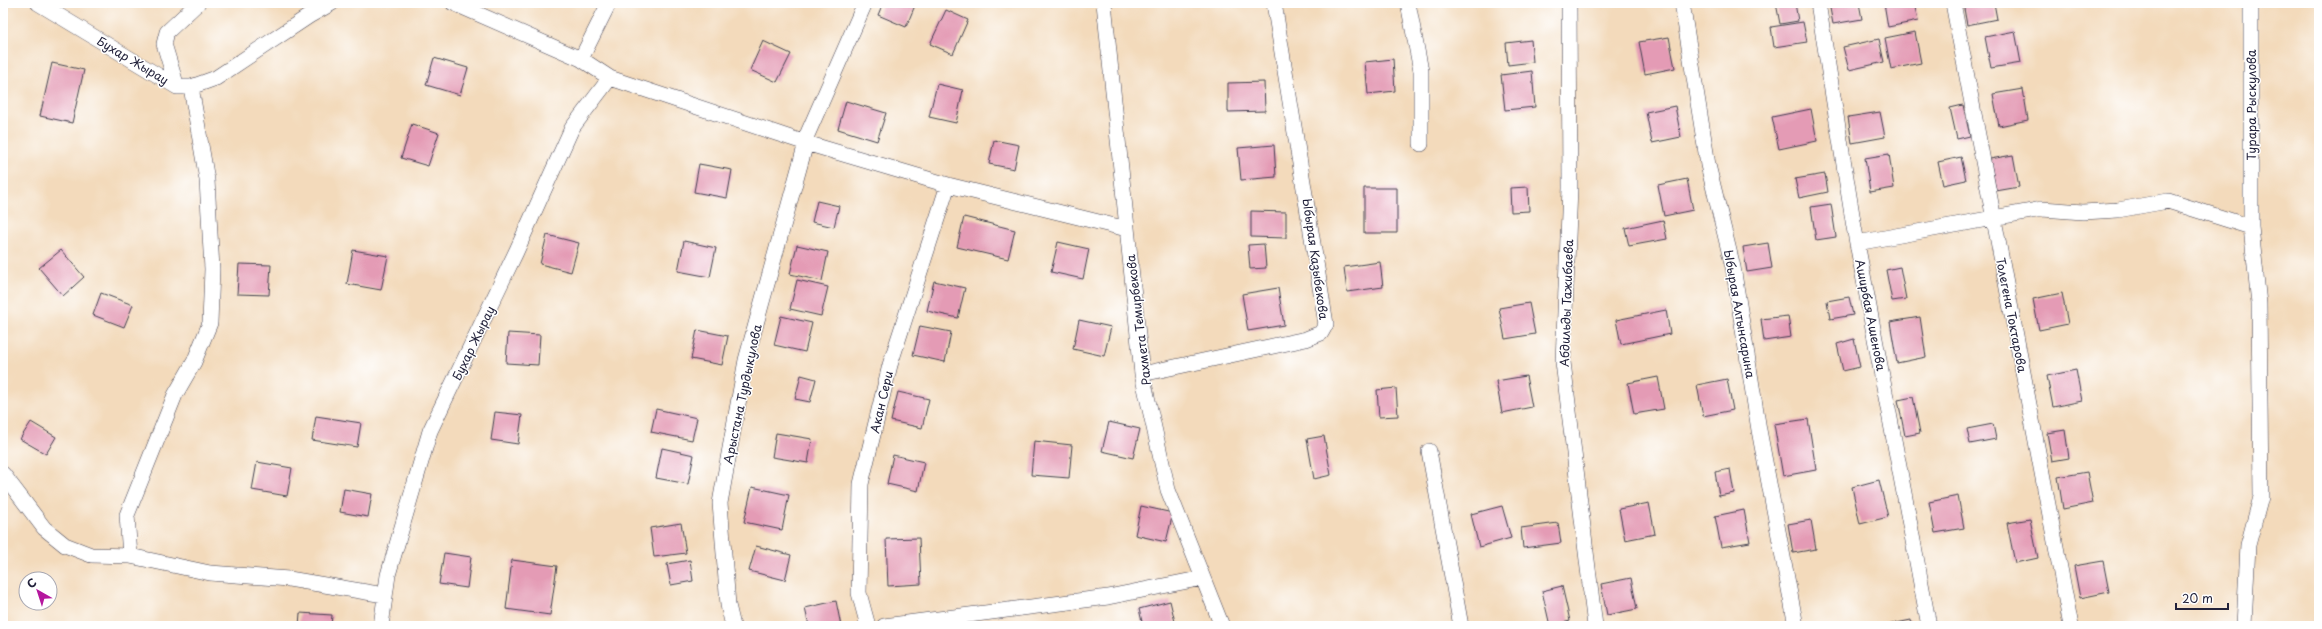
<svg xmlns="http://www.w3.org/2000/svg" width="2322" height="629" viewBox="0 0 2322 629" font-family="'Playpen Sans',sans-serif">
<rect width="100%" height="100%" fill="#fff"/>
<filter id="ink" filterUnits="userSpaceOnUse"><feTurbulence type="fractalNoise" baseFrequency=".025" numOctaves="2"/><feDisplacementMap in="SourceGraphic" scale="8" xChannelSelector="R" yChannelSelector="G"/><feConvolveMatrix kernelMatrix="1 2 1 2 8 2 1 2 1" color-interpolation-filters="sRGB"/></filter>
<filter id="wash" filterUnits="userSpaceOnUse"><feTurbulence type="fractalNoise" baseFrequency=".012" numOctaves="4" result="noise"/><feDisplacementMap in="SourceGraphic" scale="16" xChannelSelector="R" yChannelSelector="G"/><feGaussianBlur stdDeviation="0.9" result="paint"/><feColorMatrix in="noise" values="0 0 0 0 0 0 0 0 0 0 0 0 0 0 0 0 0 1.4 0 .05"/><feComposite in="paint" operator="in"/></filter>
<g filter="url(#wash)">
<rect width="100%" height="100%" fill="#f3dabb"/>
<g id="blocks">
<path fill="#e49bb5" d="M883 3H916L906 27 878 15Z
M1776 3H1795L1798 21 1780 24Z
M1829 3H1859L1862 19 1833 24Z
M1884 3H1914L1918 21 1888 27Z
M1963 3H1994L1997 19 1967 25Z
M946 10 968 20 953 54 930 44Z
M1803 22 1807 42 1774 47 1771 27Z
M2015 31 2021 63 1991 68 1985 37Z
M1915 32 1921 63 1891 69 1885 38Z
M1669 37 1675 68 1645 74 1639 42Z
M1879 39 1884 62 1849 70 1843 47Z
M1531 40 1533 62 1508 65 1506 43Z
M763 41 791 54 777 82 750 70Z
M434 58 468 68 460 95 426 85Z
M1393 59 1395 91 1368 94 1365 62Z
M52 63 84 70 72 123 40 116Z
M1532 71 1535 107 1505 110 1501 75Z
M1264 82 1265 111 1228 112V83Z
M937 84 963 90 956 123 929 117Z
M2023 89 2028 120 1999 126 1993 94Z
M846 101 886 113 877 141 838 129Z
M1963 105 1970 136 1957 139 1950 108Z
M1675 106 1681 137 1652 143 1646 112Z
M1811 109 1817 141 1779 149 1772 117Z
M1880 112 1885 137 1852 143 1848 117Z
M412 124 439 133 428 166 401 158Z
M994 140 1019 145 1014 169 989 164Z
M1274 145 1276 177 1241 180 1238 148Z
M1889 154 1894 188 1870 192 1865 158Z
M2013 155 2019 187 1996 191 1990 159Z
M1961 157 1966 180 1943 185 1938 162Z
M699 164 732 170 727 198 694 192Z
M1825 174 1828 192 1799 198 1795 179Z
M1687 179 1693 210 1664 216 1658 185Z
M1528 187 1529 211 1511 212 1510 188Z
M1364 188H1397V233H1364Z
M817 201 839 206 834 227 812 222Z
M1831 204 1836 237 1816 240 1811 207Z
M1251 211 1286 212V238L1251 237Z
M964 217 1015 230 1008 259 957 247Z
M1663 220 1667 239 1629 246 1625 228Z
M547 235 579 243 571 272 540 264Z
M684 241 716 248 710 277 678 271Z
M1058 242 1089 249 1083 279 1051 272Z
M1768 243 1772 268 1747 272 1743 247Z
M1264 244 1266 268 1250 269 1248 245Z
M797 245 828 252 822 281 790 274Z
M61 250 84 277 63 296 39 268Z
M353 250 388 256 381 290 347 284Z
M1380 262 1383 287 1347 292 1344 267Z
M239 264 271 265 269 295 237 294Z
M1900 267 1906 299 1892 301 1886 270Z
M797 280 828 287 821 316 790 309Z
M934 281 965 288 958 318 927 311Z
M1278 288 1284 325 1248 331 1242 294Z
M101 293 133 305 124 327 93 315Z
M2062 293 2068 324 2039 330 2033 299Z
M1849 297 1853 315 1830 319 1827 301Z
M1529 303 1535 334 1505 339 1499 308Z
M1666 310 1670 334 1621 344 1616 320Z
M781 316 812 323 805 352 774 345Z
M1788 316 1791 337 1764 341 1761 319Z
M1920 317 1926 357 1897 363 1890 322Z
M1079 320 1111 327 1104 356 1073 349Z
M920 326 951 332 945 362 913 355Z
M697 330 728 336 722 365 691 359Z
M508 333 540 335 538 365 506 363Z
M1854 339 1860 367 1843 371 1837 344Z
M2076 370 2082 401 2053 407 2047 376Z
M801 375 816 379 810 402 795 399Z
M1526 376 1532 407 1502 413 1496 381Z
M1658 377 1664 409 1634 414 1628 383Z
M1727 379 1733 410 1703 416 1697 385Z
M1396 388 1398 416 1379 417 1377 390Z
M898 392 929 399 922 428 891 421Z
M1913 397 1920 433 1905 436 1898 400Z
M656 409 697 418 692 440 651 432Z
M495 412 522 415 518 444 491 440Z
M316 416 361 423 357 447 312 440Z
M1808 419 1816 470 1783 476 1774 424Z
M31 422 56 437 46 454 20 439Z
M1109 422 1140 429 1133 458 1102 451Z
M1993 424 1996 439 1970 444 1967 429Z
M2065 430 2069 458 2052 461 2047 433Z
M776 433 812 439 808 463 772 457Z
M1324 436 1331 475 1314 479 1307 439Z
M1034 441 1072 445 1069 478 1031 475Z
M662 448 694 455 688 484 656 478Z
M893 455 924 462 918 491 887 484Z
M257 462 292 468 287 496 252 490Z
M1730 469 1734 493 1719 496 1715 472Z
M2087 472 2093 503 2063 509 2058 477Z
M1879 480 1888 517 1860 524 1852 487Z
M752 487 789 495 782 530 744 522Z
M344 489 372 494 368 517 340 512Z
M1958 496 1964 528 1935 533 1929 502Z
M1649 503 1655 534 1625 540 1619 509Z
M1141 506 1173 513 1166 542 1135 535Z
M1502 506 1511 538 1479 547 1471 514Z
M1744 510 1750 542 1721 547 1715 516Z
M2030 519 2038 558 2015 563 2007 523Z
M1811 520 1816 549 1793 553 1788 524Z
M681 523 686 553 654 557 650 528Z
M1558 523 1561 543 1523 548 1521 528Z
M919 538 921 584 888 586 886 539Z
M756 546 791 555 785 580 749 571Z
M444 553 471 557 467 588 439 584Z
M512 560 557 566 550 615 506 609Z
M690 560 693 581 671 585 667 564Z
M2103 561 2109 592 2080 598 2074 566Z
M1631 578 1637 609 1607 615 1601 584Z
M1562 586 1570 621 1550 626 1542 591Z
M836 601 841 626H809L805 608Z
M1170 601 1176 626H1143L1139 609Z
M300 613 332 615 331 626H299Z
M1911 620 1912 626H1887V625Z"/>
</g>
</g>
<g filter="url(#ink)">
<use href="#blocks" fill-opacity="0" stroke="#413e4e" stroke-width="1"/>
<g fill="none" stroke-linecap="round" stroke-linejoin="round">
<defs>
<path id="street" d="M38 3 177 87H191L216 78 309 16 332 3
M453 3 581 59 610 78 806 143 948 185 1127 229
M1104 3 1142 374 1168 490 1222 626
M1408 3 1421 71V144
M1569 3 1570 188 1563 362 1595 626
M1682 3 1708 165 1733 267 1759 430 1796 626
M1818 3 1854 227 1929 626
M1953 3 2071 626
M581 59 609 3
M177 87 164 44 167 32 198 3
M804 142 865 3
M1857 243 2042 209 2083 212 2118 210 2168 201 2251 227
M1142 374 1306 339 1321 333 1326 324 1274 3
M1429 451 1461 626
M3 474 44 528 65 545 91 555 130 556 210 573 289 579 384 595
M130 556 127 515 175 395 194 362 210 323 212 269 207 180 191 87
M381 626 388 575 430 431 516 252 572 128 610 78
M733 626 728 605 720 503 746 360 806 143
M868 626 859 593 861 484 890 365 948 185
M884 626 1108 597 1203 578
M2244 626 2248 545 2261 497 2259 304 2251 227V3"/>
</defs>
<use href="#street" stroke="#413e4e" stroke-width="16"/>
<use href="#street" stroke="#fff" stroke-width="15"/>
</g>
</g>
<g text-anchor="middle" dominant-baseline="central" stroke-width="3" stroke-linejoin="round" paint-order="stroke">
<g font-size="12" fill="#22223b" stroke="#fff">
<text transform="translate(133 60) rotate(31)">Бухар Жырау</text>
<text transform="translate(2251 105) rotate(-90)">Турара Рыскулова</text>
<text transform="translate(1316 259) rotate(82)">Ыбырая Казыбекова</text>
<text transform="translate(1566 303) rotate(-88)">Абдильды Тажибаева</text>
<text transform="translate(1740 314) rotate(80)">Ыбырая Алтынсарина</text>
<text transform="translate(1871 315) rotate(79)">Аширбая Ашенова</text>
<text transform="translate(2012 315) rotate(79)">Толегена Токтарова</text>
<text transform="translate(1138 320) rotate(-97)">Рахмета Темирбекова</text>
<text transform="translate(473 343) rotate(-64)">Бухар Жырау</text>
<text transform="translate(742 394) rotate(-78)">Арыстана Турдыкулова</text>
<text transform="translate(881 402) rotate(-77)">Акан Сери</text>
</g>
</g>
<rect width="2322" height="629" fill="none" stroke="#fff" stroke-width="16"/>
<g transform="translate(38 591) rotate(321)"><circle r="19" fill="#ffffff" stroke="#a7a7b1"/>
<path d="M0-3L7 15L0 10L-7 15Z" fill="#b5179e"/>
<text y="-6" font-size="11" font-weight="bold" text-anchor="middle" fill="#22223b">С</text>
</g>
<path d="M2176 603v6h52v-6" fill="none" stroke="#22223b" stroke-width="2"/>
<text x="2182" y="603" font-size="12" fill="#22223b" stroke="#ffffff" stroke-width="3" paint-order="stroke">20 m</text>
</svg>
